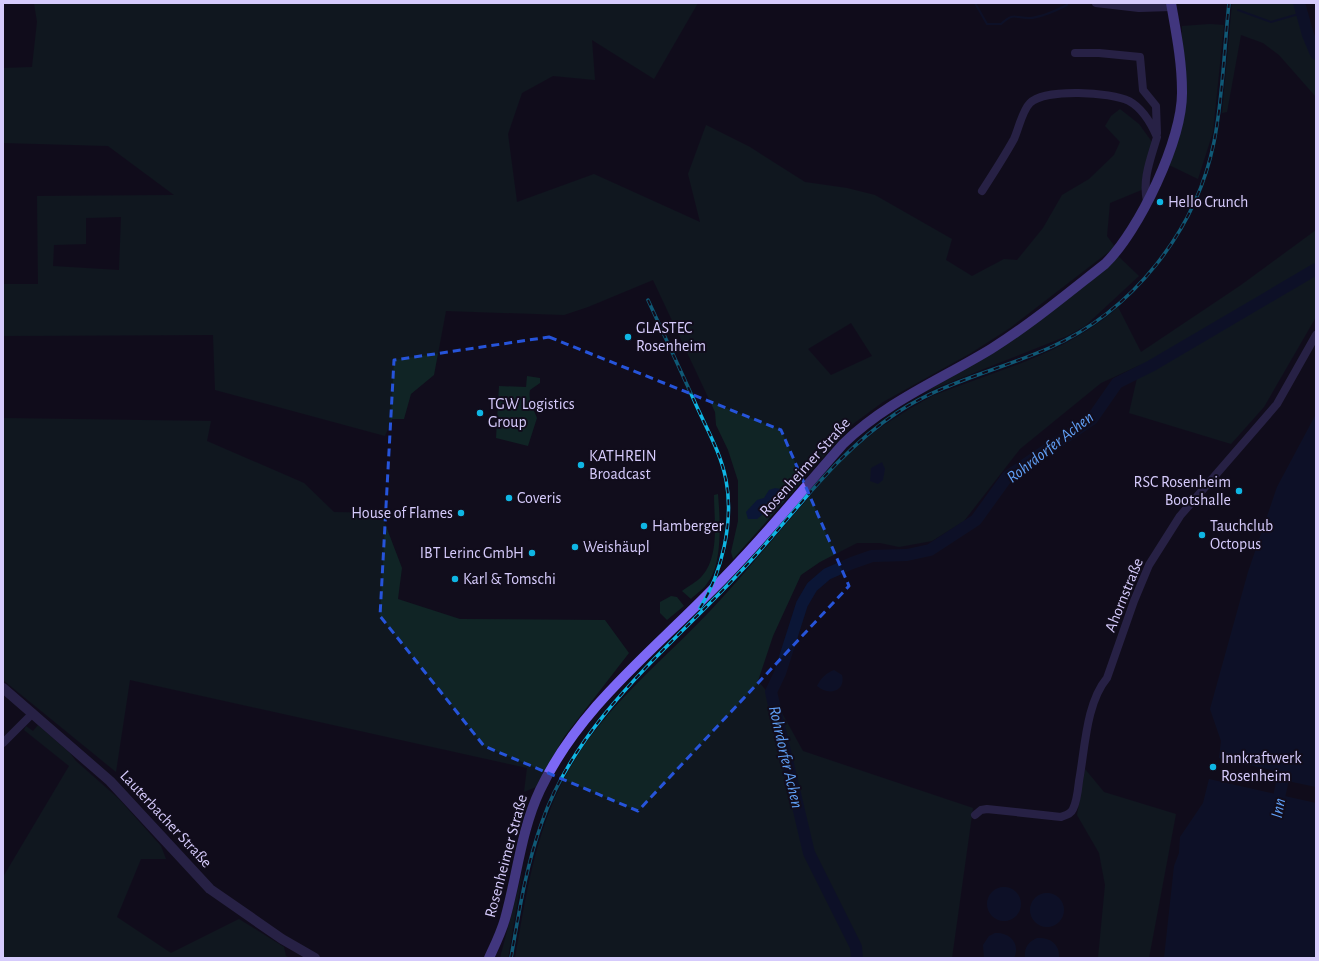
<svg xmlns="http://www.w3.org/2000/svg" width="1319" height="961" viewBox="0 0 1319 961" font-family="'Alegreya Sans',sans-serif">
<rect width="100%" height="100%" fill="#110d1c"/>
<path fill="#102425" fill-rule="evenodd" d="M34 3H698L654 79 592 40 595 80 553 76 522 93 508 134 517 202 594 174 700 222 688 174 706 125 750 147 805 182 847 188 875 195 952 239 946 260 972 276 1004 259 1017 260 1043 228 1062 195 1089 179 1114 155 1120 142 1105 126 1111 116 1120 109 1139 124 1152 142 1144 189 1110 203 1107 236 1115 247 1010 328 971 353 883 402 853 424 733 559 731 552 738 521V481L728 450 716 425 715 412 653 280 588 307 564 315 446 311 434 375 411 394 404 419H392L385 436 215 390 213 335 3 336V284H38L37 196 174 195 108 146 3 143V68L32 67 37 22ZM121 217 119 270 53 266 54 245 86 244V218ZM851 323 872 356 831 375 808 349Z
M1232 3H1295L1316 54V97L1279 55 1263 43 1241 35 1227 112 1222 113Z
M1210 24 1224 25 1213 132 1198 179 1169 165 1182 121V26Z
M1316 230V317L1264 407 1231 444 1129 413 1140 365 1101 383 1020 449 964 521 932 541 899 547 880 543H857L820 562 801 575 773 636 758 681 776 702 803 751 973 808 952 958H515C526 896 535 833 565 777 600 710 659 665 710 611 743 576 773 538 805 502 821 483 837 462 857 446 880 426 905 411 932 396 995 371 1067 354 1118 307L1141 352 1241 285Z
M1118 256 1139 276 1085 326 1067 336 923 393 1005 344Z
M527 376 540 378V383L530 390C528 400 533 408 537 418L528 446 496 438 499 386 526 387Z
M3 418 211 421 207 441 304 483 334 512 381 513 402 568 398 599 460 619 605 620 629 653 564 737 536 787 524 792 527 768 130 680 116 772 3 680Z
M718 494C720 516 723 564 708 582 704 589 696 594 691 599L682 591C688 586 697 582 702 576 720 556 714 520 714 495Z
M671 596 677 597 684 606 667 620 660 613V602Z
M38 725 70 753 76 761 119 799 161 846 166 859H141L117 917 171 953 239 919 284 947 286 956 290 958H3V877L69 766 24 730 26 726 33 731Z
M1085 769 1104 792 1176 814 1149 958H1098L1105 885 1099 853 1077 815Z
M523 870 508 958H500Z"/>
<path fill="#0b1636" d="M1316 414V787L1278 779 1279 772 1219 758 1221 741 1210 709 1248 572 1277 487Z
M882 462 885 469 883 480 878 484 870 481 871 468Z
M775 488 781 489 782 494 773 506 757 519H748L746 512 757 500 764 498 769 490Z
M834 670 842 675C846 692 828 696 817 686 821 678 826 673 834 670Z
M1209 779 1316 803V958H1164L1174 866 1179 853 1180 837 1203 803Z
M987 904a17 17 0 1 1 34 0a17 17 0 1 1-34 0Z
M1030 910a17 17 0 1 1 34 0a17 17 0 1 1-34 0Z
M995 933C1009 932 1021 943 1014 958H984L983 945 989 936Z
M1037 938C1050 937 1060 944 1059 958H1025C1024 948 1028 942 1037 938Z"/>
<g fill="none" stroke-linecap="round" stroke-linejoin="round">
<path stroke="#0b1636" stroke-width="2" d="M975 3 987 24H1001C1014 12 1014 18 1029 18 1041 18 1057 10 1067 5V3
M1238 10 1271 22 1302 13"/>
<path stroke="#0b1636" stroke-width="12" d="M1299 3 1308 35 1316 54
M1276 811 1286 765
M857 958 856 947 809 853 771 692 780 673 802 604 812 587 827 574 852 563 872 556 907 555 930 550 976 520 1007 477 1092 419 1117 383 1151 366 1316 269"/>
<path stroke="#443b78" stroke-width="8" d="M1096 3 1139 8 1171 7
M1075 53H1099L1140 57 1143 90 1156 106 1157 133
M982 191C993 174 1004 157 1014 139 1019 128 1022 111 1030 103 1045 88 1111 92 1129 101 1142 108 1151 123 1157 137 1151 158 1142 179 1147 201
M3 743 33 713
M975 815 981 810 987 809 1061 817C1066 815 1071 814 1073 809 1077 801 1078 790 1079 781 1085 749 1086 703 1107 678L1134 601 1149 565 1180 516 1277 404 1316 335"/>
<path stroke="#443b78" stroke-width="10" d="M3 688 110 781 210 889 282 939 315 958"/>
<path stroke="#7c68f5" stroke-width="10" d="M489 958C495 945 501 933 505 919 517 877 521 830 540 790 578 710 648 655 708 594 756 547 799 494 843 444 886 402 940 380 991 349 1031 324 1068 293 1105 264 1139 231 1183 139 1182 91 1182 61 1176 32 1171 3"/>
<defs>
<path id="rail" d="M648 300C664 335 681 371 697 407 708 431 721 454 726 480 734 521 722 573 700 608
M511 958C519 912 526 866 542 822 580 713 680 640 755 556 800 506 840 450 898 412 944 382 999 370 1049 348 1133 311 1196 231 1214 142 1223 97 1224 49 1229 3"/>
</defs>
<use href="#rail" stroke="#0fb6e4" stroke-width="3.5"/>
<use href="#rail" stroke="#110d1c" stroke-width="2" stroke-dasharray="6" stroke-linecap="butt"/>
</g>
<path d="M0 0H1319V961H0ZM549 337 781 430 849 586 638 811 484 746 380 616 394 360Z" fill="#110d1c" fill-opacity=".55" fill-rule="evenodd"/>
<path fill="none" stroke="#2654da" stroke-width="3" stroke-dasharray="8 5" stroke-linejoin="round" d="M549 337 781 430 849 586 638 811 484 746 380 616 394 360Z"/>
<g fill="#0fb6e4" stroke="#110d1c" stroke-width="1.5">
<circle cx="1160" cy="202" r="4"/>
<circle cx="628" cy="337" r="4"/>
<circle cx="480" cy="413" r="4"/>
<circle cx="581" cy="465" r="4"/>
<circle cx="1239" cy="491" r="4"/>
<circle cx="509" cy="498" r="4"/>
<circle cx="461" cy="513" r="4"/>
<circle cx="644" cy="526" r="4"/>
<circle cx="1202" cy="535" r="4"/>
<circle cx="575" cy="547" r="4"/>
<circle cx="532" cy="553" r="4"/>
<circle cx="455" cy="579" r="4"/>
<circle cx="1213" cy="767" r="4"/>
</g>
<g text-anchor="middle" dominant-baseline="central" stroke-width="4" stroke-linejoin="round" paint-order="stroke">
<g font-size="16" fill="#d6cbfc" stroke="#110d1c" text-anchor="start">
<text x="1168" y="202">Hello Crunch</text>
<text x="636" y="328">GLASTEC<tspan x="636" dy="18">Rosenheim</tspan></text>
<text x="488" y="404">TGW Logistics<tspan x="488" dy="18">Group</tspan></text>
<text x="589" y="456">KATHREIN<tspan x="589" dy="18">Broadcast</tspan></text>
<text x="1231" y="482" text-anchor="end">RSC Rosenheim<tspan x="1231" dy="18">Bootshalle</tspan></text>
<text x="517" y="498">Coveris</text>
<text x="453" y="513" text-anchor="end">House of Flames</text>
<text x="652" y="526">Hamberger</text>
<text x="1210" y="526">Tauchclub<tspan x="1210" dy="18">Octopus</tspan></text>
<text x="583" y="547">Weishäupl</text>
<text x="524" y="553" text-anchor="end">IBT Lerinc GmbH</text>
<text x="463" y="579">Karl &amp; Tomschi</text>
<text x="1221" y="758">Innkraftwerk<tspan x="1221" dy="18">Rosenheim</tspan></text>
</g>
<g font-size="16" fill="#d6cbfc" stroke="#110d1c">
<text transform="translate(805 467) rotate(-48)">Rosenheimer Straße</text>
<text transform="translate(1124 595) rotate(-68)">Ahornstraße</text>
<text transform="translate(166 819) rotate(47)">Lauterbacher Straße</text>
<text transform="translate(506 856) rotate(-75)">Rosenheimer Straße</text>
</g>
<g font-size="17" font-style="italic" fill="#609ff5" stroke="#110d1c">
<text transform="translate(1050 447) rotate(-38)">Rohrdorfer Achen</text>
<text transform="translate(786 757) rotate(77)">Rohrdorfer Achen</text>
<text transform="translate(1278 808) rotate(-79)">Inn</text>
</g>
</g>
<rect width="1319" height="961" fill="none" stroke="#d6cbfc" stroke-width="8"/>
</svg>
